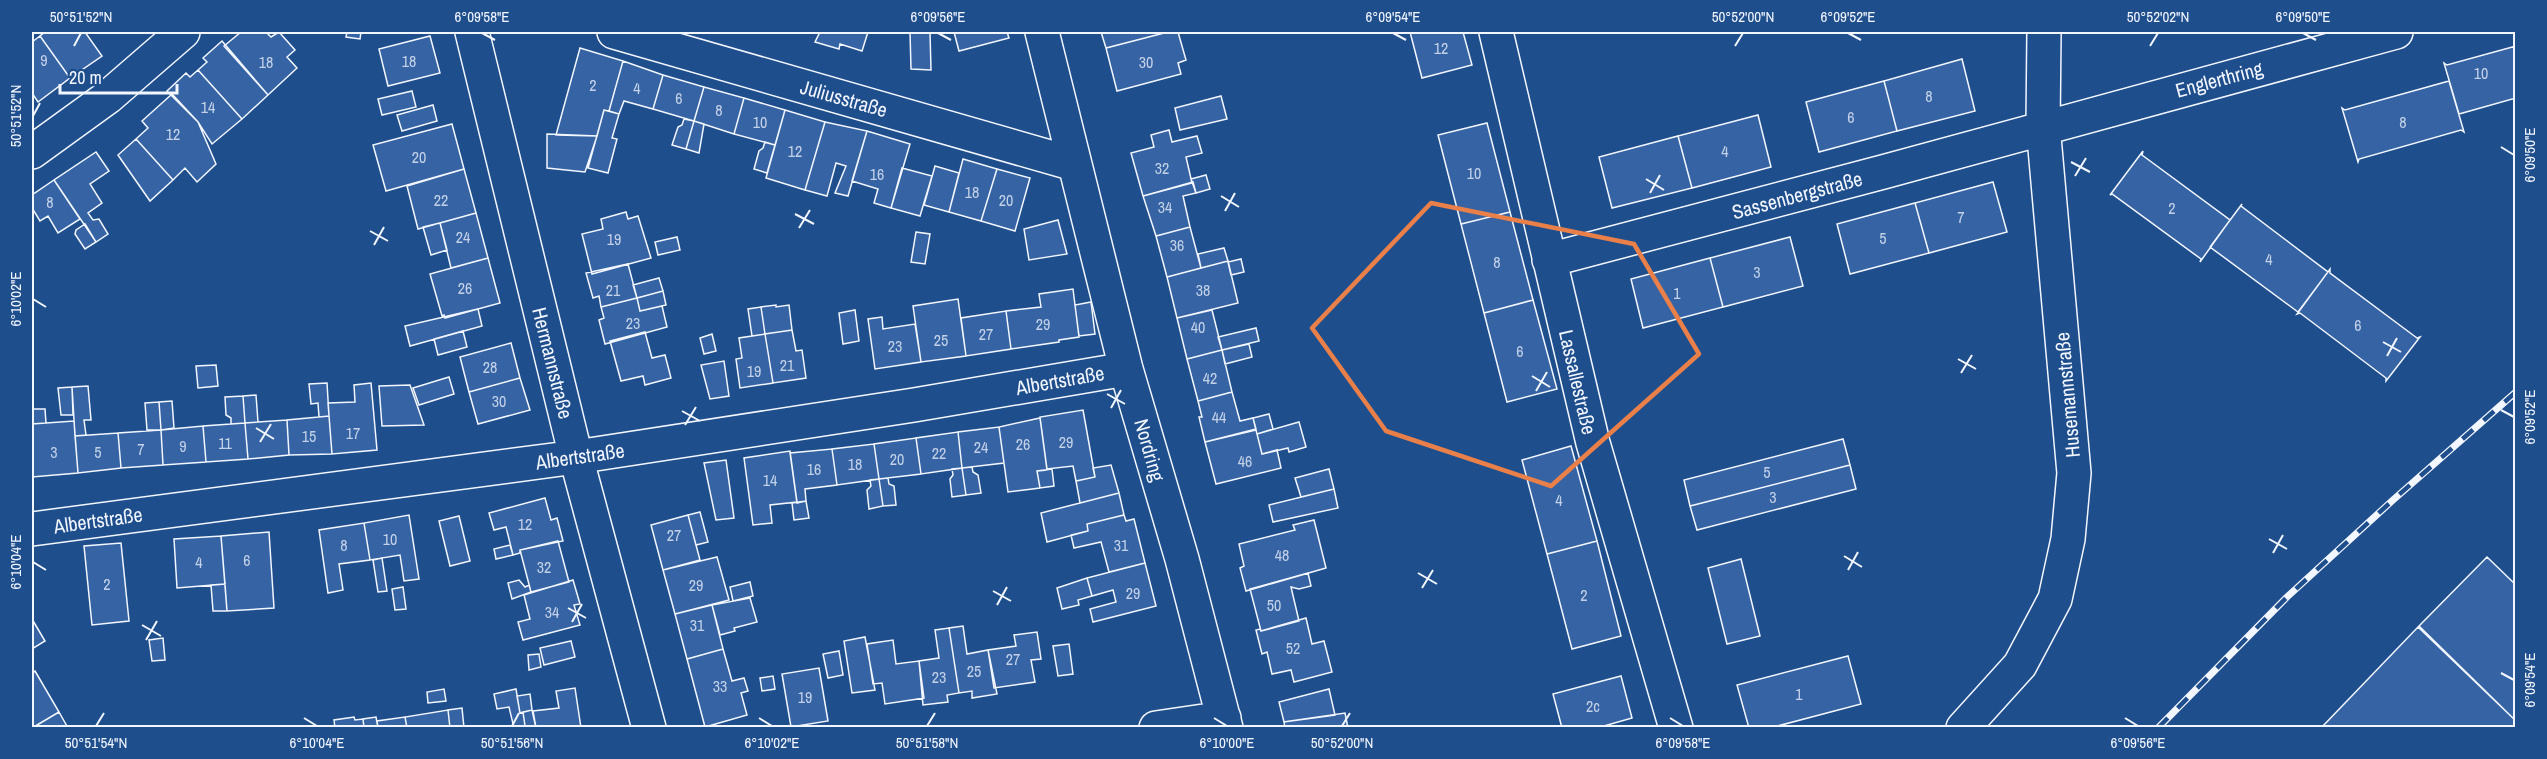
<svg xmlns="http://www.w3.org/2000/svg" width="2547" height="759" viewBox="0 0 2547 759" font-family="'Archivo Narrow',sans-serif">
<rect width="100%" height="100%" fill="#1f4e8c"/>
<path fill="#3563a3" stroke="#f2f6ff" stroke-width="1.5" d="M45 32H85L102 56 70 78 40 36Z
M241 32H266L271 37 279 32 295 50 287 57 297 68 268 95 224 46Z
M347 32H361L360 39 346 37Z
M820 32H868L862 51 840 44 839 49 815 42Z
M910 32H930L931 70 911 69Z
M954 32H1007L1009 38 959 51Z
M1101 32H1168L1106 48Z
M1168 32H1178L1186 60 1178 63 1181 74 1117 91 1106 48Z
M1410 32H1463L1472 65 1422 78Z
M40 36 70 78 38 102 32 93V42Z
M430 36 440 73 388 86 379 49Z
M222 41 268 95 242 119 198 70 207 62 203 58Z
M2516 46V98L2459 114 2444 63 2447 65Z
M580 48 623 61 609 111 604 110 597 136 556 135Z
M1962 59 1975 111 1897 131 1884 81Z
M623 61 663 75 653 109 624 101 619 114 609 111Z
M198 70 242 119 212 144 198 122 167 91 186 73 190 77Z
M663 75 704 87 694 121 653 109Z
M1884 81 1897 131 1819 152 1806 102Z
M2449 81 2464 132 2461 130 2359 159 2358 162 2342 108 2345 110Z
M704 87 744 98 734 134 694 121Z
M412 91 416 107 382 115 378 99Z
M172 94 198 122 216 164 197 182 185 168 173 180 136 139 148 128 142 121Z
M1221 96 1227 119 1180 130 1175 108Z
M744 98 785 110 775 145 734 134Z
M433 105 437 121 402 131 397 115Z
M604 110 619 114 612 138 617 139 608 173 588 168Z
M785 110 825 122 805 190 766 178Z
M1758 115 1771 167 1692 188 1678 136Z
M684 119 694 121 686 149 672 145 678 127 682 125Z
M694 121 704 124 699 153 686 149Z
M825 122 867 131 848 196 835 193 846 166 836 163 827 196 805 190Z
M1487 123 1510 212 1461 224 1438 135Z
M452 124 464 169 386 191 373 145Z
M1169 130 1172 142 1197 136 1202 153 1186 157 1192 183 1143 196 1131 153 1154 147 1151 135Z
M867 131 910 144 891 208 874 203 878 189 852 181Z
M547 134 597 136 585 172 547 168Z
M1678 136 1692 188 1612 208 1599 157Z
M136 139 173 180 150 201 118 155Z
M765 142 775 145 767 173 754 169 759 151 763 148Z
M2143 151 2142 155 2230 220 2200 262 2201 259 2112 194 2110 195Z
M96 152 109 171 90 184 102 203 88 213 93 220 99 219 108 234 96 242 54 180Z
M963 159 997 169 981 221 949 212Z
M935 166 959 173 949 212 924 205Z
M902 168 932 176 920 216 891 208Z
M464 169 476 213 418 229 407 186Z
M997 169 1030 178 1015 231 981 221Z
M1206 175 1210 189 1196 193 1191 179Z
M54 180 80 219 58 233 48 216 40 221 32 208V195Z
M1193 182 1196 193 1183 196 1190 227 1156 236 1143 196Z
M1993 182 2007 232 1929 253 1915 203Z
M1915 203 1929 253 1850 274 1837 224Z
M2242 204 2241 206 2328 272 2298 312 2210 247Z
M626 212 628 219 638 216 651 258 592 274 582 234 603 229 601 219Z
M1510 212 1533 300 1484 313 1461 224Z
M476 213 488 258 451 268 440 223Z
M1058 220 1067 254 1029 260 1024 229Z
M440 223 447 250 431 255 423 227Z
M85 224 96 242 85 249 75 234 76 230Z
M1190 227 1201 268 1167 277 1156 236Z
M916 232 930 234 925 264 911 262Z
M677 237 680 250 658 255 655 242Z
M1790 237 1803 286 1723 307 1710 258Z
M1224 248 1228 261 1201 268 1198 254Z
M488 258 500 303 445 318 444 315 442 316 430 274Z
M1710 258 1723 307 1643 328 1631 279Z
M1241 259 1244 272 1231 275 1228 262Z
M1228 261 1238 303 1177 318 1167 277Z
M628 264 637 298 601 307 599 296 593 298 586 273Z
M2330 269V273L2417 338 2420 337 2386 381V378L2300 313 2297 314Z
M659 278 663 291 637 298 633 285Z
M1073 289 1079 337 1059 340V342L1011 349 1006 311 1041 307 1039 294Z
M663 291 666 305 640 311 637 298Z
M637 298 640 311 662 306 667 327 605 344 599 320 604 318 601 307Z
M958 299 966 356 921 362 913 306Z
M1533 300 1557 389 1507 402 1484 313Z
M1091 302 1095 334 1079 336 1075 305Z
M776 305V307L789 305 792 330 765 334 761 307Z
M761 307 765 334 752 336 748 309Z
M478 309 482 326 410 346 405 326Z
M855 310 859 341 843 344 839 313Z
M1212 310 1222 350 1187 359 1177 318Z
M1006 311 1011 349 966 356 961 318Z
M882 317 883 329 915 324 921 362 875 369 868 319Z
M1256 328 1259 341 1222 350 1218 337Z
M792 330 796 351 802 350 806 378 773 383 765 334Z
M463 331 467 347 438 355 434 339Z
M645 332 652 358 665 355 671 378 645 385 643 376 621 381 610 341Z
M712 334 716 351 704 354 700 338Z
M765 334 773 383 740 388 736 359 742 358 739 338Z
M511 343 520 378 469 392 460 357Z
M1249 344 1252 357 1225 364 1222 350Z
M1222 350 1232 392 1198 401 1187 359Z
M724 361 729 396 710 399 701 365Z
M216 365 218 386 198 388 196 366Z
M449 377 454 394 419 405 413 388Z
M520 378 530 410 478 424 469 392Z
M327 383 329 416 319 417 318 403 311 404 309 384Z
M371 383 377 450 332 454 328 403 355 402 354 385Z
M410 385 424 425 382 426 379 386Z
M88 386 91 420H84L86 435 75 436 72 387Z
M72 387 73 415H61L58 388Z
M1232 392 1240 421 1253 418 1256 429 1205 442 1199 417H1202L1198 401Z
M256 395 258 422 245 423 243 396Z
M243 396 245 423 231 424V418L226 415 225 397Z
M172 401 174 428 161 430 159 402Z
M159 402 161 430H147L145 403Z
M32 409H45L46 423 32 424Z
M1083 410 1095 477 1076 481 1073 466 1047 469 1040 417Z
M1269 414 1273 429 1257 434 1253 418Z
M329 416 332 454 289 455 287 420Z
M1040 418 1047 470 1037 471 1040 488 1008 492 999 427Z
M287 420 289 455 248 459 245 423Z
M74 421 78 473 32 477V424Z
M1299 422 1306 447 1289 452 1288 448 1262 454 1257 434Z
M245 423 248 459 206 462 203 426Z
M203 426 206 462 163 465 161 430Z
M999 427 1004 463 962 468 958 432Z
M161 430 163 465 121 468 118 433Z
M1256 430 1262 454 1277 450 1281 468 1216 484 1205 442Z
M958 432 962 468 921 474 916 438Z
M118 433 121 468 78 473 75 436Z
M916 438 921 474 879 479 874 444Z
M1843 439 1850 465 1690 506 1684 480Z
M874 444 879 479 837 485 832 449Z
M1571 446 1597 541 1547 554 1522 460Z
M832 449 837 485 805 489 806 501 797 503 790 453Z
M790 451 797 502 770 505 772 523 753 525 744 458Z
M726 460 734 518 716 520 704 463Z
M1111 465 1119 493 1080 503 1076 481 1095 477 1093 468Z
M1850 465 1856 489 1697 530 1690 506Z
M972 467 973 472 978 475 981 493 966 495 962 468Z
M962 468 966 495 952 497 950 479 953 475 952 469Z
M1052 469 1054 486 1040 488 1037 471Z
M1329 469 1334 489 1301 497 1295 478Z
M888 478 889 484 894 486 896 505 883 506 879 479Z
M879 479 883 506 869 509 867 490 871 486 870 480Z
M1334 489 1338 508 1273 522 1269 505Z
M1119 493 1124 515 1087 524 1088 531 1047 542 1041 513Z
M545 498 551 520 557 518 563 541 520 550V553L513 555 506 527 494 530 489 513Z
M806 501 809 518 794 520 792 503Z
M700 512 708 542 696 545 688 515Z
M409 515 419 579 404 581 400 555 370 560 364 523Z
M688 515 700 560 663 570 651 525Z
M1124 515 1126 521 1134 519 1145 563 1109 572 1101 542 1074 548 1071 535 1088 531 1087 524Z
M459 516 470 561 450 566 439 521Z
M1314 520 1326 568 1246 591 1240 568 1244 566 1239 544 1295 530 1293 525Z
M364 523 370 560 339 564 343 590 328 593 319 530Z
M269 532 274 608 227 611 221 536Z
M221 536 225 584 177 588 174 539Z
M558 541 569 582 531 592 520 550Z
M1597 541 1621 636 1572 649 1547 554Z
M121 543 129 621 92 625 84 546Z
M510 545 513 555 496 559 494 549Z
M717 557 729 600 675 614 663 570Z
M2487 557 2516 585V721L2419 626Z
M382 558 387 591 378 592 373 560Z
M1741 559 1760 636 1727 644 1708 568Z
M1145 563 1156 606 1093 622 1090 609 1116 602 1113 590 1092 596 1087 578Z
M1308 573 1311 586 1299 589 1291 587 1299 621 1261 631 1250 589Z
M1087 578 1092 596 1078 600 1079 605 1062 609 1057 588Z
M519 580 525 587 529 585 531 592 512 599 508 583Z
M573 580 580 604 574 605 580 625 523 640 518 622 530 619 524 595Z
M750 582 753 596 733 601 730 587Z
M225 584 227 611H213L211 585Z
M403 587 406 609 395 610 392 589Z
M750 598 757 622 734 628 735 631 720 635 712 605Z
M712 605 723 649 687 659 675 614Z
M1306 618 1312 644 1324 641 1332 672 1294 682 1291 670 1272 674 1267 652 1262 654 1256 630 1260 629 1261 631Z
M32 619 45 641 32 649Z
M963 626 967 654 988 650 997 694 972 698V691L959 693 949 628Z
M2418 627 2516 721V728H2321Z
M949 628 959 693 947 695 948 702 923 705 919 661 939 658 935 630Z
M1037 632 1041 659 1031 660 1035 682 994 688 988 650 1016 646 1014 635Z
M865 637 875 690 852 693 844 641Z
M163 638 165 660 152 661 149 640Z
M893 640 896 664 919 661 924 698 885 704 882 683 873 684 867 644Z
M571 641 575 657 544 665 540 648Z
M1069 644 1073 674 1058 676 1053 646Z
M723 649 732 681 744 678 748 691 741 693 747 715 705 727 687 659Z
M839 651 843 675 828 678 823 654Z
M539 654 541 667 529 670 528 655Z
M1848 656 1861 704 1770 728H1749L1737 685Z
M819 668 828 721 791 727 782 674Z
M35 671 59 712 32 728V673Z
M773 676 775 689 762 691 760 678Z
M1621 676 1632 718 1597 728H1562L1553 694Z
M575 688 581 728H536L533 711 559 708 556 691Z
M444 689 446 701 428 703 427 692Z
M516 689 520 713 523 712 525 726 514 728 509 707 497 709 494 694Z
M1329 689 1335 715 1284 722 1279 702Z
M530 694 532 710 520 713 517 696Z
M462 708 464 728H450L448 710Z
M448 710 450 728H407L405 717Z
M532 710 536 728H516L525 726 523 712Z
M59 712 68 728H32Z
M1345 713 1348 728H1285L1284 722Z
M354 717 355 720 363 719 364 728H335L334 720Z
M376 717 378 728H364L363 719Z
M405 717 407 728H378L377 721Z"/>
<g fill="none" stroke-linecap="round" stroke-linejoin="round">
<defs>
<path id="minor" d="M472 32 576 457 649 728
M614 32 1074 164
M1042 32 1126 369 1182 559 1226 728
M1496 32 1593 443 1676 728
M32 152 108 97 183 32
M1549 260 1883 172 2396 32
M32 529 576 457 914 405 1126 369
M1156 728 1224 718
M1963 728 2020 665 2055 599 2068 539 2074 473 2043 126 2044 32"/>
</defs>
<use href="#minor" stroke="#f2f6ff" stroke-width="36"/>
<use href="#minor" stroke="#1f4e8c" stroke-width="33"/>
<defs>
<path id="rail" d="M2158 728 2287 597 2393 500 2516 392"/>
</defs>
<use href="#rail" stroke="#f2f6ff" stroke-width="7"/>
<use href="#rail" stroke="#1f4e8c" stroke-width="4.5" stroke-dasharray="14" stroke-linecap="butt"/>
</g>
<path fill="none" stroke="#ea8049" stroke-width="4.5" stroke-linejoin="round" d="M1431 203 1634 244 1699 354 1551 486 1386 431 1312 328Z"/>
<path fill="none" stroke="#f2f6ff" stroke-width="2" d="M482 33 495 40M938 33 951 40M1393 33 1406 40M1848 33 1861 40M2303 33 2316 40M74 46 81 33M1735 46 1743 33M2150 46 2158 33M33 116 40 103M2501 147 2514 155M2071 162 2090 172M2075 176 2086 158M1646 179 1664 190M1650 193 1660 175M1221 196 1239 207M1225 211 1235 193M795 214 814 224M799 228 810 210M370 231 388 241M374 245 384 227M33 299 46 307M2383 342 2401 352M2387 356 2397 338M1958 359 1976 369M1961 373 1972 355M1532 376 1550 387M1536 391 1547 372M1107 394 1125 404M1111 408 1121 390M2501 410 2514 417M682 411 700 421M685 425 696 407M256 428 274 439M260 442 271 424M2269 539 2287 549M2273 553 2283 535M1844 556 1862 567M33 562 46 570M1848 570 1858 552M1418 573 1437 584M1422 588 1433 570M993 591 1011 601M997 605 1007 587M568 608 586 618M572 622 582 604M142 625 161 636M146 640 157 621M2501 673 2514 680M304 718 317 726M759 718 772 726M1214 718 1227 726M1670 718 1683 726M2125 718 2138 726M96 726 104 713M512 726 519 713M927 726 935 713M1342 726 1350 713"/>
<g text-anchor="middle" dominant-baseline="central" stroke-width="4.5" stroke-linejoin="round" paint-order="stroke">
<g font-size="16" fill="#c3d1e8">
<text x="1441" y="48">12</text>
<text x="44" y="60">9</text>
<text x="409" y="61">18</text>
<text x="266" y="62">18</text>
<text x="1146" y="62">30</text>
<text x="2481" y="73">10</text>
<text x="593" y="85">2</text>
<text x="637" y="88">4</text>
<text x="1929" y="96">8</text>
<text x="679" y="98">6</text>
<text x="208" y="107">14</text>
<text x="719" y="110">8</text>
<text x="1851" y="117">6</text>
<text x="760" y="122">10</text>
<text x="2403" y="122">8</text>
<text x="173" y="134">12</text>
<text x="795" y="151">12</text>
<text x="1725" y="151">4</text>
<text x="419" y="157">20</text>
<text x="1162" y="168">32</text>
<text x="1474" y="173">10</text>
<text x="877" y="174">16</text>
<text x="972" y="192">18</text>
<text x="441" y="200">22</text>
<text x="1006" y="200">20</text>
<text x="50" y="202">8</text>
<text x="1165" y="207">34</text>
<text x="2172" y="208">2</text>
<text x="1961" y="217">7</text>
<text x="463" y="237">24</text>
<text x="1883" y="238">5</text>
<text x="614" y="239">19</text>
<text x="1177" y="245">36</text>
<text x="2269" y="259">4</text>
<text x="1497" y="262">8</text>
<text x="1757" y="272">3</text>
<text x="465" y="288">26</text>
<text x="613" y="290">21</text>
<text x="1203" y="290">38</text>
<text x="1677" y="293">1</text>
<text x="633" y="323">23</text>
<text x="1043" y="324">29</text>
<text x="2358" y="325">6</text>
<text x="1198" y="327">40</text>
<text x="986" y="334">27</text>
<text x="941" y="340">25</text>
<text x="895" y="346">23</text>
<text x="1520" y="351">6</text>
<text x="787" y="365">21</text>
<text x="490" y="367">28</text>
<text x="754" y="371">19</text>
<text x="1210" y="378">42</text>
<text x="499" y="401">30</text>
<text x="1219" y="417">44</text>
<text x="353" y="433">17</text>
<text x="309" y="436">15</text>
<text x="1066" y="442">29</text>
<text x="225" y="443">11</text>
<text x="1023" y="444">26</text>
<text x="183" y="446">9</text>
<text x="981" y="447">24</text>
<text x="141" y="449">7</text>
<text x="54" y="452">3</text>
<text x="98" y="452">5</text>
<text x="939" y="453">22</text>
<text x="897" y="459">20</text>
<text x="1245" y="461">46</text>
<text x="855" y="464">18</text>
<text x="814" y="469">16</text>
<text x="1767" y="472">5</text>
<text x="770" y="480">14</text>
<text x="1773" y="497">3</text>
<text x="1559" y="500">4</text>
<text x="525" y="524">12</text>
<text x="674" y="535">27</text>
<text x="390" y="539">10</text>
<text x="344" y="545">8</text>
<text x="1121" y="545">31</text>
<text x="1282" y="555">48</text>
<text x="247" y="560">6</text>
<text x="199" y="562">4</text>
<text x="544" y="567">32</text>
<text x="107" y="584">2</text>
<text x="696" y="585">29</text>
<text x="1133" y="593">29</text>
<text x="1584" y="595">2</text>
<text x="1274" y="605">50</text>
<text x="552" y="612">34</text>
<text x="697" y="625">31</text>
<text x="1293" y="648">52</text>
<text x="1013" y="659">27</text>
<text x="974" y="671">25</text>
<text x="939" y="677">23</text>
<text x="720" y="686">33</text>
<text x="1799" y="694">1</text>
<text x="805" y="697">19</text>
<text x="1593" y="706">2c</text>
</g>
<g font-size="20" fill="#f2f6ff" stroke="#1f4e8c">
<text transform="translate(2219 79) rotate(-15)">Englerthring</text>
<text transform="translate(844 98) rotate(16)">Juliusstraße</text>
<text transform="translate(1797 195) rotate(-15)">Sassenbergstraße</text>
<text transform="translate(553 363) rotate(76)">Hermannstraße</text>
<text transform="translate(1060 380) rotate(-10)">Albertstraße</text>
<text transform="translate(1578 382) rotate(77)">Lassallestraße</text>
<text transform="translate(2067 395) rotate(-95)">Husemannstraße</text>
<text transform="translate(1150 450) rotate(74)">Nordring</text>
<text transform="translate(580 456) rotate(-8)">Albertstraße</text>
<text transform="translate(98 520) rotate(-8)">Albertstraße</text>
</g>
</g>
<rect width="2547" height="759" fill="none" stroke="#1f4e8c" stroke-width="66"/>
<path d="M60 84v9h117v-9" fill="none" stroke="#f2f6ff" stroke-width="3"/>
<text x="69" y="84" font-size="18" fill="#f2f6ff" stroke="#1f4e8c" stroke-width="4.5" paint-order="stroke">20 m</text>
<rect x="33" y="33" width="2481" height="693" fill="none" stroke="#f2f6ff" stroke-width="2"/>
<g font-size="15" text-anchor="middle" fill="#f2f6ff">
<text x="81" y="22">50°51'52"N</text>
<text x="482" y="22">6°09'58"E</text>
<text x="938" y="22">6°09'56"E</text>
<text x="1393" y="22">6°09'54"E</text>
<text x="1743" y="22">50°52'00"N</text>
<text x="1848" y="22">6°09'52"E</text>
<text x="2158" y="22">50°52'02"N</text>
<text x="2303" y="22">6°09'50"E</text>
<text transform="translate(16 116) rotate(-90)" y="5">50°51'52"N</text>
<text transform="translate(2530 155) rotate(-90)" y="5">6°09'50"E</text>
<text transform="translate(16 299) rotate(-90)" y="5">6°10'02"E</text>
<text transform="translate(2530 417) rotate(-90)" y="5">6°09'52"E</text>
<text transform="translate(16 562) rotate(-90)" y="5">6°10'04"E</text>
<text transform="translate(2530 680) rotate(-90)" y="5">6°09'54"E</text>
<text x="96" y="748">50°51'54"N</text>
<text x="317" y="748">6°10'04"E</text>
<text x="512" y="748">50°51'56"N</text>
<text x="772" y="748">6°10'02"E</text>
<text x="927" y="748">50°51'58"N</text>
<text x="1227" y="748">6°10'00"E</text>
<text x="1342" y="748">50°52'00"N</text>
<text x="1683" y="748">6°09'58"E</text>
<text x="2138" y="748">6°09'56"E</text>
</g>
</svg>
